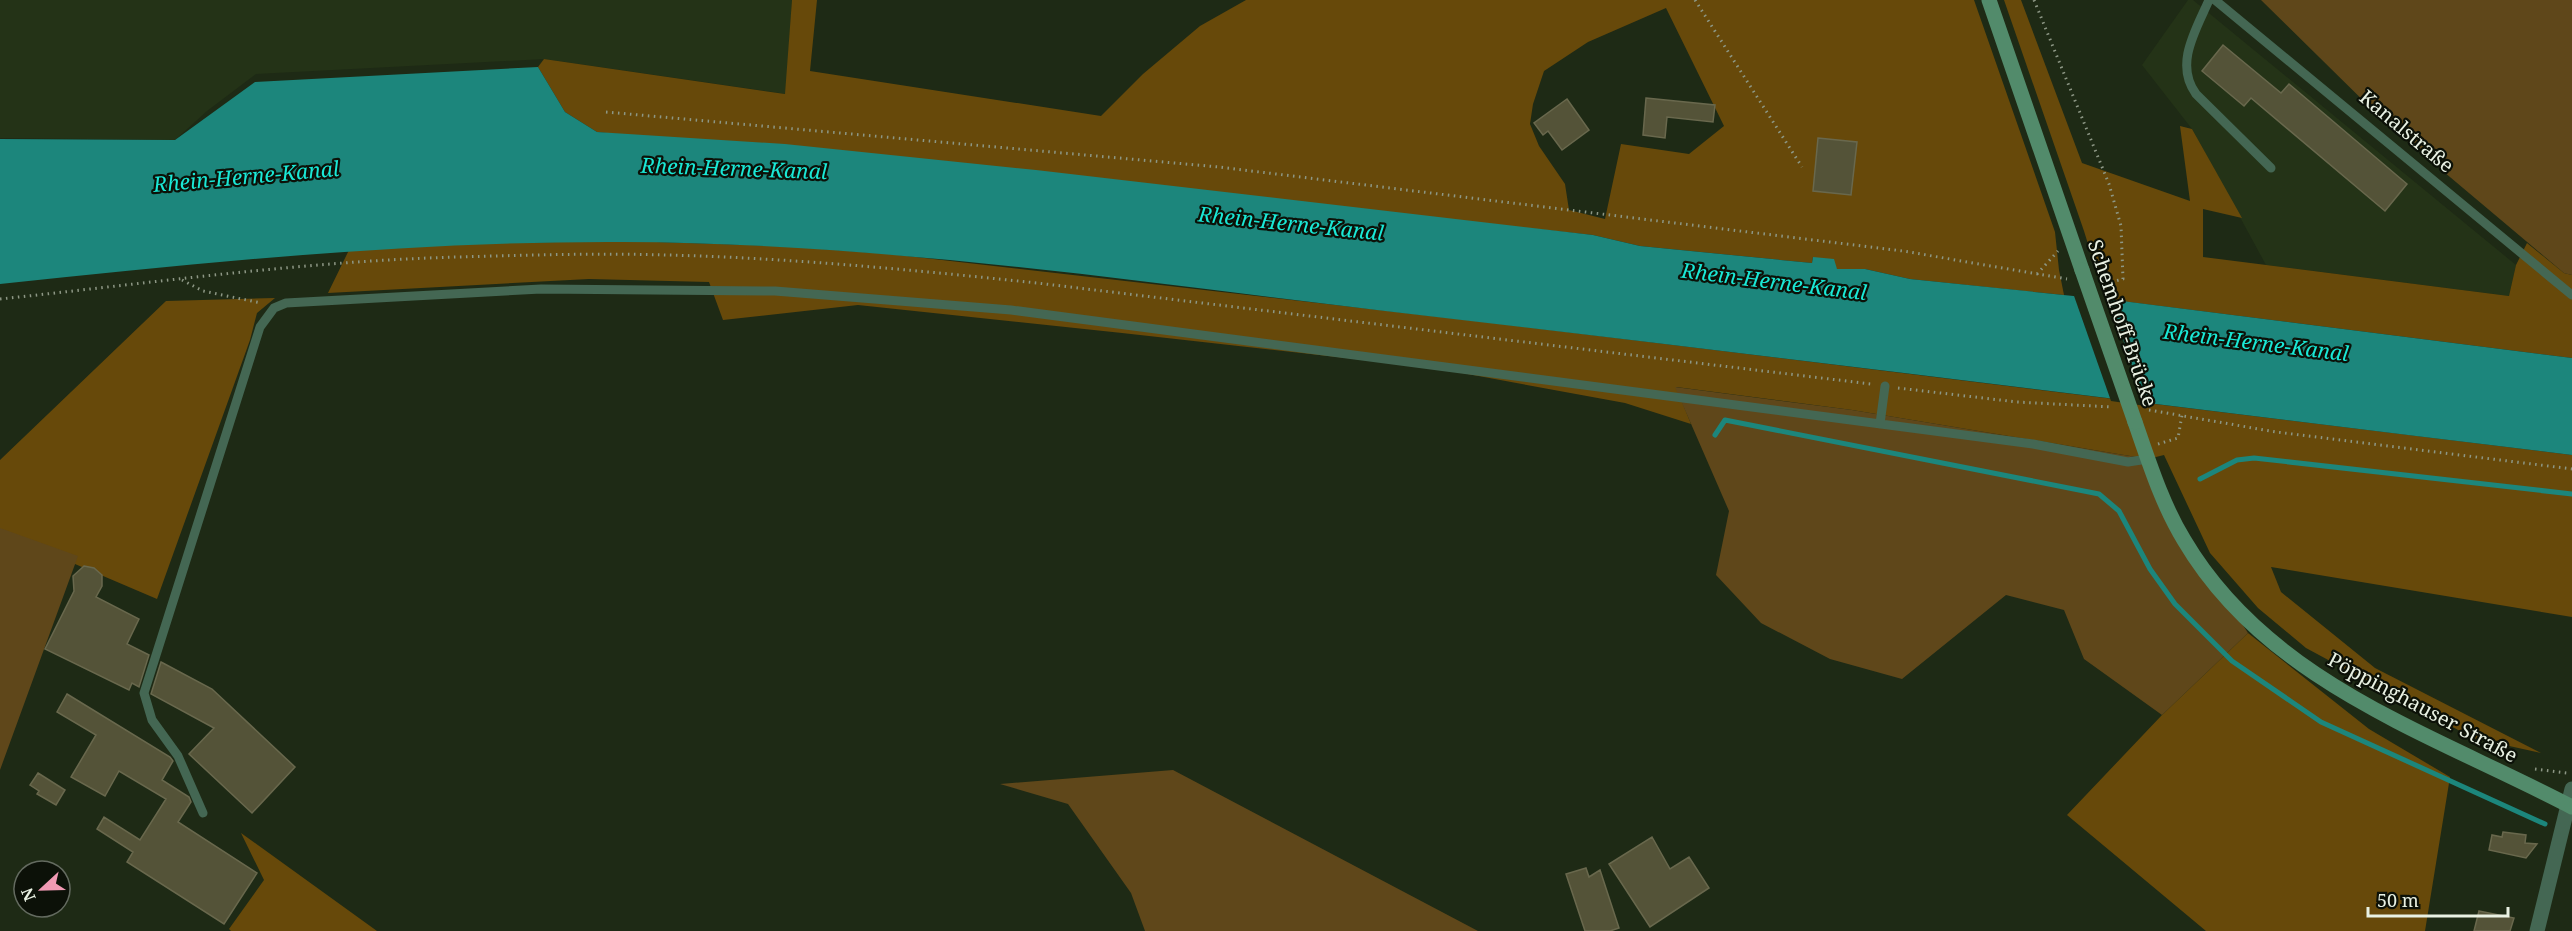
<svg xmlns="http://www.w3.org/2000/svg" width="2572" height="931" viewBox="0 0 2572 931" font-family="'Noto Serif',serif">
<rect width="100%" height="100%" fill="#1e2a15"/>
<path fill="#243317" d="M0 0H792L786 94 544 59 256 74 207 111 175 140 0 138Z
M2188 0H2193L2516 265 2509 296 2266 265 2192 129 2142 65Z"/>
<path fill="#67490a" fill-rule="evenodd" d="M792 0H817L810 71 1101 116 1143 74 1200 26 1246 0H1974L2055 232 2059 270 2064 295 1910 279 1865 269H1837L1813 257 1812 263 1640 246 1593 235 597 132 565 112 538 67 544 59 785 94ZM1666 8 1724 126 1689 154 1621 144 1605 219 1569 210 1565 184 1539 146 1530 124 1533 104 1544 71 1588 42Z
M2004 0H2021L2082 163 2190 201 2180 126 2192 129 2242 218 2203 209V257L2509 296 2516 265 2527 243 2564 273 2572 275V358L2105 299 2084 231Z
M625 241 782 246 890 254 1485 322 2572 455V617L2271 567 2281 592 2375 668 2541 753 2473 738 2306 648 2258 608 2210 553 2164 455 2148 459 1852 410 1676 387 1691 424 1625 403 1435 368 1122 333 858 305 723 320 709 282 589 279 328 293 349 250 485 243Z
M275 298 257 313 250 340 157 599 0 532V460L166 301Z
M2248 633 2369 729 2450 777 2425 931H2206L2067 815 2162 715Z
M241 833 377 931H231L229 929 264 880Z"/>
<path fill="#5f471a" d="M2261 0H2572V275L2564 273 2387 124Z
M1675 387 1852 410 2148 459 2169 511 2248 633 2162 715 2084 659 2064 610 2006 595 1902 679 1830 659 1761 623 1716 575 1729 511Z
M0 528 78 556 0 770Z
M1173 770 1478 931H1145L1131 893 1068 804 1000 784Z"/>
<path fill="#1c867c" d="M538 67 565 112 597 132 785 144 1036 170 1593 235 1640 246 1812 263 1813 257 1834 259 1837 269H1865L1910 279 2122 301 2572 358V455C2176 407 1781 357 1385 311 1132 281 877 243 622 242 413 241 207 262 0 284V139L175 140 255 82Z"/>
<path fill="#1e2a15" d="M2073 293 2108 296 2146 406 2111 401Z"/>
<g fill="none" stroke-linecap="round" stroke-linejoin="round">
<path stroke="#1c867c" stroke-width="5" d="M1715 435 1725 420 2099 494 2119 511 2150 569 2175 604 2232 661 2321 722 2545 824
M2200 479 2237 460 2254 458 2572 494"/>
</g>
<path fill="#545338" stroke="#69684d" stroke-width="1.5" d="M2223 45 2281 93 2289 84 2407 184 2385 211 2251 98 2244 106 2202 71Z
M1646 98 1715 105 1713 122 1667 117 1665 138 1643 135Z
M1567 99 1589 130 1562 150 1548 131 1543 135 1534 123Z
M1818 138 1857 142 1851 195 1813 191Z
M84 566 94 568 102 575V586L96 597 139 619 127 644 149 655 139 687 132 683 129 690 45 649 74 591 73 576Z
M161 662 212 689 295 767 252 813 189 754 214 728 151 694Z
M67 694 170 757 173 761 162 780 189 797 191 802 178 822 257 873 224 924 127 862 133 852 97 829 104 817 140 840 166 799 119 771 105 796 71 777 96 735 57 712Z
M38 773 65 790 56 805 37 794 39 791 30 785Z
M2503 832 2526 835 2525 843 2537 844 2526 858 2489 850 2492 835 2502 837Z
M1652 837 1670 869 1689 857 1709 888 1650 927 1609 864Z
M1586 868 1589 877 1600 870 1619 928 1610 931H1585L1566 874Z
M2479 911 2514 918 2510 931H2474Z"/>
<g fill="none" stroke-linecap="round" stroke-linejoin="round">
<path stroke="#8d9785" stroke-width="3" stroke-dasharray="1.5 4.5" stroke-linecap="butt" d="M1695 0 1802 167
M2034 0 2109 184 2121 226 2123 279 2103 284
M606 112 1219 167 1903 251 2067 279
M2037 274 2058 251
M182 280 203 291 261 303
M0 299C152 283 305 261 458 257 528 255 598 253 667 255 791 258 914 270 1037 283L1871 384
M1898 388 2017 402 2113 407
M2149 410 2276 432 2572 469
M2158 444 2178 438 2182 415
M2535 769 2567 773"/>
<path stroke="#446753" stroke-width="9" d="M2209 0C2196 30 2174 64 2196 94L2271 168
M2215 0 2572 295
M1880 424 1885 386
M203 813 178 756 152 720 144 693 260 327 274 308 286 303 541 289 775 291 1011 310 2033 444 2128 462 2148 459"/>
<path stroke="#446753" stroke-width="15" d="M2537 931 2572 789"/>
<path stroke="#528b6b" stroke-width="15" d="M1989 0 2082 270
M2135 422C2149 462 2162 504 2184 540 2268 683 2433 734 2572 807"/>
<path stroke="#528b6b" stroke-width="15" d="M2082 270 2135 422"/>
</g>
<g text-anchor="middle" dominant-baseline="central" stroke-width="4.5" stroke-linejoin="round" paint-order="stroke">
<g font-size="20" fill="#e9f1e3" stroke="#0c1108">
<text transform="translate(2407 131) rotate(40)">Kanalstraße</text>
<text transform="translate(2123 323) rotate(71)">Schemhoff-Brücke</text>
<text transform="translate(2423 707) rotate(28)">Pöppinghauser Straße</text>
</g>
<g font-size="21" font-style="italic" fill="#1ae8d6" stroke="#0c1108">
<text transform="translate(734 168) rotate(2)">Rhein-Herne-Kanal</text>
<text transform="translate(246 176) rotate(-5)">Rhein-Herne-Kanal</text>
<text transform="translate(1291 223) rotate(6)">Rhein-Herne-Kanal</text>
<text transform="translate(1774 281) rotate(7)">Rhein-Herne-Kanal</text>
<text transform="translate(2256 342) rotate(7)">Rhein-Herne-Kanal</text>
</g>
</g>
<g transform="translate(42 889) rotate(248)"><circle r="28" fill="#0c1108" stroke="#646b60" stroke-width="1.5"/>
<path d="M0-4.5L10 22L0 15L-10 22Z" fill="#f19ab4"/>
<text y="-9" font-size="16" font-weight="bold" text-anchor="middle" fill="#e9f1e3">N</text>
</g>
<path d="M2368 907v9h140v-9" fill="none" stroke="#e9f1e3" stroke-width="3"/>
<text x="2377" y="907" font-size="18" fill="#e9f1e3" stroke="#0c1108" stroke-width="4.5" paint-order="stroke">50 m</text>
</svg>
